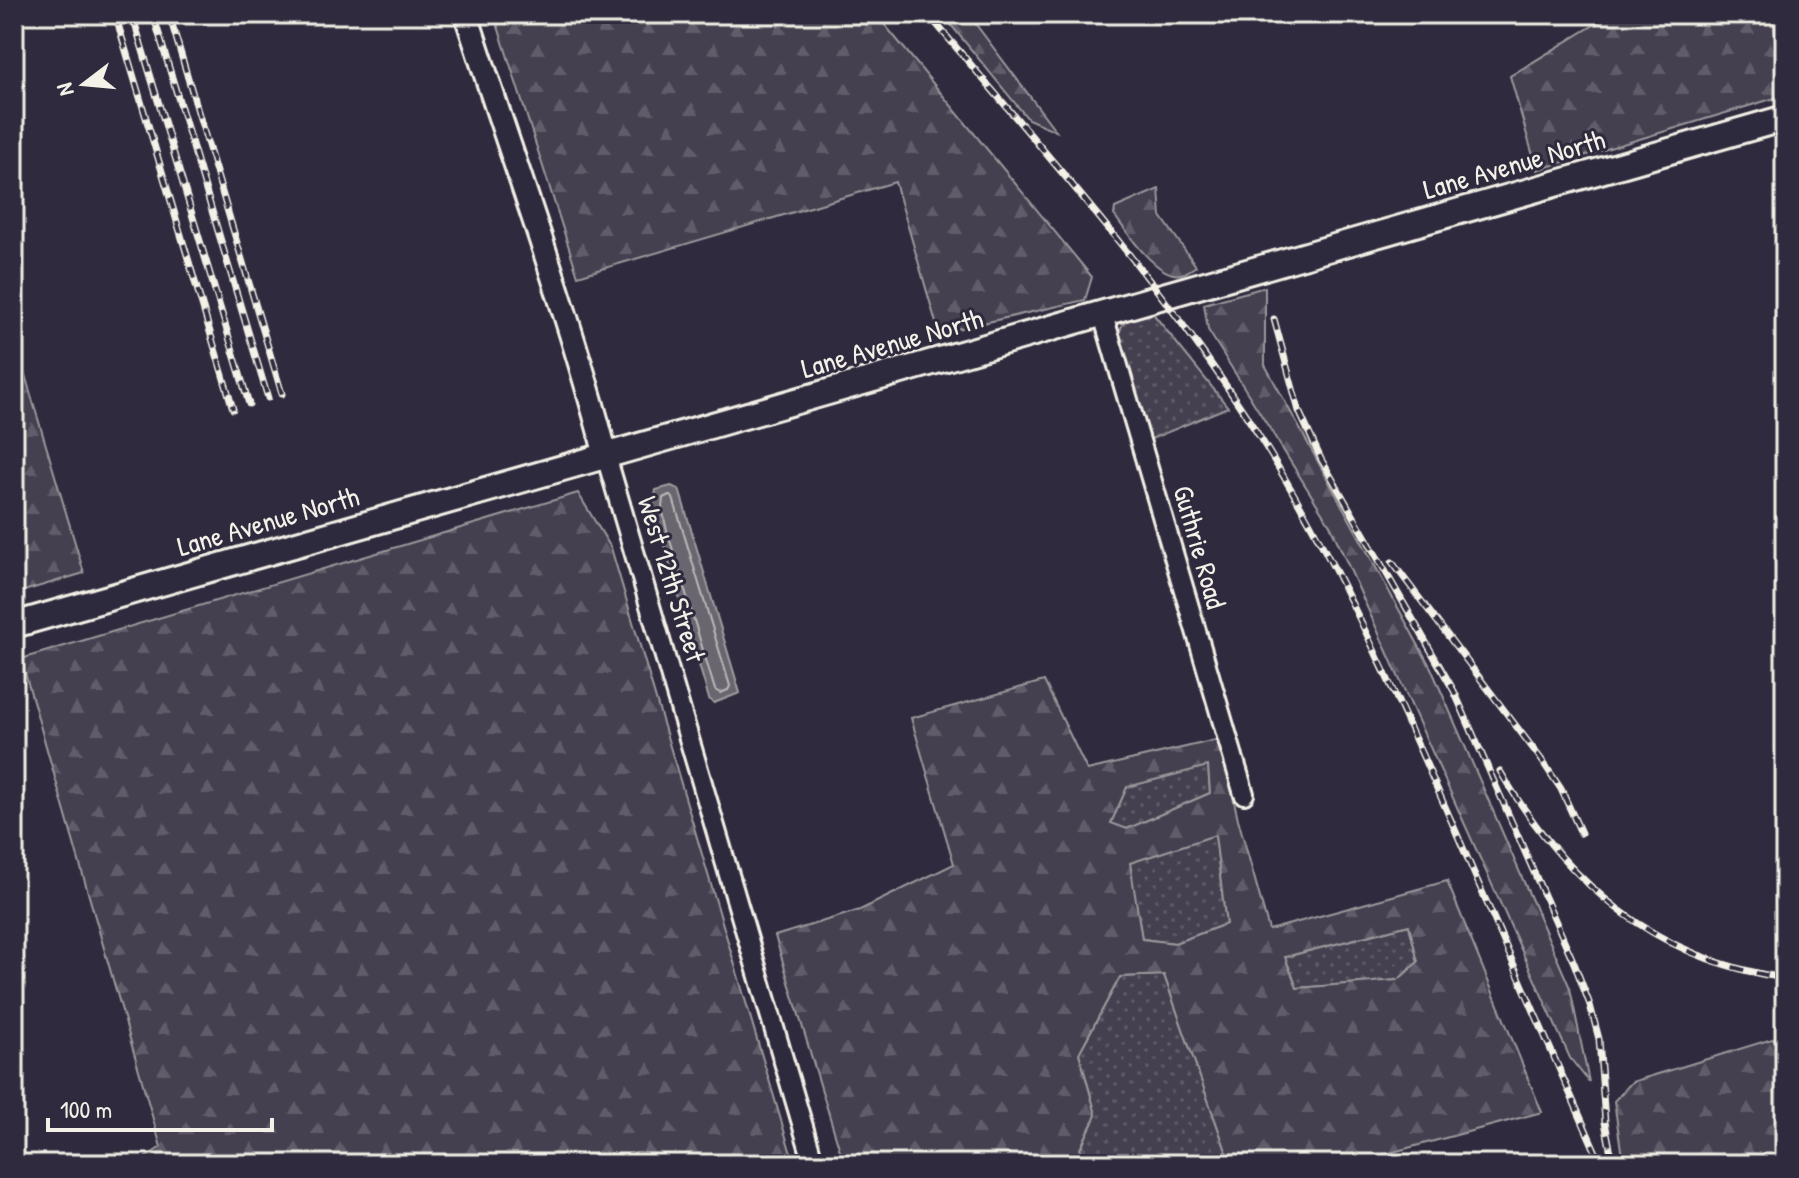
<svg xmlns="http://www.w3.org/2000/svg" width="1799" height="1178" viewBox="0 0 1799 1178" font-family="'Patrick Hand',sans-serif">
<defs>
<pattern id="green-dots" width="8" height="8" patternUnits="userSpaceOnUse" patternTransform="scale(2)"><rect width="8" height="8" fill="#454050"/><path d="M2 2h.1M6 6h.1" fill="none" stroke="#605c69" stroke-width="1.8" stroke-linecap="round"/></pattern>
<pattern id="forest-firs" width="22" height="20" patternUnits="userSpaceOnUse" patternTransform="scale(2)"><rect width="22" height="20" fill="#454050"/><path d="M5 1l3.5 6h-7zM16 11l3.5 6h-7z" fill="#605c69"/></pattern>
</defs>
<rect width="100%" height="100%" fill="#2f2a3d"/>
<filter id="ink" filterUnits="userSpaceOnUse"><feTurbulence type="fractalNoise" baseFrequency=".0125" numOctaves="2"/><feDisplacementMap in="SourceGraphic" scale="16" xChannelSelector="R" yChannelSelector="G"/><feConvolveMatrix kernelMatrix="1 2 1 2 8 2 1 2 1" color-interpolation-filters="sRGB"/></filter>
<g filter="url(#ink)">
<path fill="url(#green-dots)" stroke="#9c989c" stroke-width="2" d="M1151 311 1228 407 1149 440 1118 343C1120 317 1129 318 1151 311Z
M1208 765 1210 793 1127 829 1110 824 1127 787Z
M1215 835 1226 924 1175 943 1142 939 1129 863Z
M1409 925 1418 962 1398 980 1297 988 1285 957Z
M1164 975 1230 1162 1235 1164H1083L1080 1149 1096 1115 1079 1053 1120 977Z"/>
<path fill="url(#forest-firs)" stroke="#9c989c" stroke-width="2" fill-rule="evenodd" d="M494 14H876L1092 277 1085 300 939 333 895 182 578 276Z
M942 14H968L1056 131 1028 119Z
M1612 14H1772L1785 95 1537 170 1510 76Z
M1159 189 1161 216 1196 266C1189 271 1182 276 1173 274 1151 269 1127 232 1114 215L1115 208Z
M1265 287V365L1431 668 1570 988 1589 1082 1570 1058 1330 525 1208 330 1204 304Z
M14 338 84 573 14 594Z
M578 493 611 548 794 1164H136L161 1147 21 659Z
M1044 681 1087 770 1220 739 1238 819 1269 930 1447 881 1542 1112 1356 1162 1235 1164 1230 1162 1164 975 1120 977 1079 1053 1096 1115 1080 1149 1083 1164H844L775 936 860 910 954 864 911 718ZM1208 766 1210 793 1127 829 1111 823 1127 787ZM1215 835 1226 924 1175 943 1142 939 1130 863ZM1409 925 1418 962 1398 980 1297 988 1285 957Z
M1785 1035V1164H1623L1614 1101 1632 1082Z"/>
<path fill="#6a6670" stroke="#a19ea0" stroke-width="2" d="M671 486 679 489 740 693 714 703 709 699 653 508 656 490Z"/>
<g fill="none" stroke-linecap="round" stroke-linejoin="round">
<path stroke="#bdb9b8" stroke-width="2" d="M669 495 673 498 730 686 728 690 720 693 715 690 666 527 662 508 663 498Z"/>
<defs>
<path id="minor" d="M1103 315 1244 794
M606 456 814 1164"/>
<path id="tertiary" d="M466 14C513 161 567 306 606 456"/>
<path id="secondary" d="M14 625 1785 118"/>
</defs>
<use href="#minor" stroke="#f4f1e8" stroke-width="24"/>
<use href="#tertiary" stroke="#f4f1e8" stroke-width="28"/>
<use href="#secondary" stroke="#f4f1e8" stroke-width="30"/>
<use href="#minor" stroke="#2f2a3d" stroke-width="18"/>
<use href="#tertiary" stroke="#2f2a3d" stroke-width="22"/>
<use href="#secondary" stroke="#2f2a3d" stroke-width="24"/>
<defs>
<path id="rail" d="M115 14 233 409
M132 14 249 404
M153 14 268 398
M169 14 282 394
M928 14C1032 138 1141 259 1231 393 1321 525 1386 672 1450 818 1500 933 1550 1049 1601 1164
M1274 319 1299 411 1321 459 1454 691 1574 963 1590 1005 1599 1039 1605 1122 1613 1164
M1392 562 1541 759 1561 789 1581 833
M1500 771C1565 882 1655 960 1785 978"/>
</defs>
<use href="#rail" stroke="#f4f1e8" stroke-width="7"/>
<use href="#rail" stroke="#2f2a3d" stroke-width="4" stroke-dasharray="12" stroke-linecap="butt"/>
</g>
</g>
<g text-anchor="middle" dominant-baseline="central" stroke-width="6" stroke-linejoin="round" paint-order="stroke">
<g font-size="28" fill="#f4f1e8" stroke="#2f2a3d">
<text transform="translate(1514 164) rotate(-16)">Lane Avenue North</text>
<text transform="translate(892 343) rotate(-16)">Lane Avenue North</text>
<text transform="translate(268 521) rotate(-16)">Lane Avenue North</text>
<text transform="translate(1200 547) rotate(74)">Guthrie Road</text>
<text transform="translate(672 579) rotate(73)">West 12th Street</text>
</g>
</g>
<rect width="1799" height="1178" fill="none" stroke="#2f2a3d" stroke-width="48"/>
<rect x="24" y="24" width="1751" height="1130" fill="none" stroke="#f4f1e8" stroke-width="3" filter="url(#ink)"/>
<g transform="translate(84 84) rotate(254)" stroke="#2f2a3d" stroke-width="6" paint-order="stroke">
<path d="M0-6L14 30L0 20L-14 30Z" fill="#f4f1e8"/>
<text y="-12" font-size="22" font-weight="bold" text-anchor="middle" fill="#f4f1e8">N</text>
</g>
<path d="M48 1118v12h224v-12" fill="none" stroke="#f4f1e8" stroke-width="4"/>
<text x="60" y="1118" font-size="24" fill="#f4f1e8" stroke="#2f2a3d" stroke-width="6" paint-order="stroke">100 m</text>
</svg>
